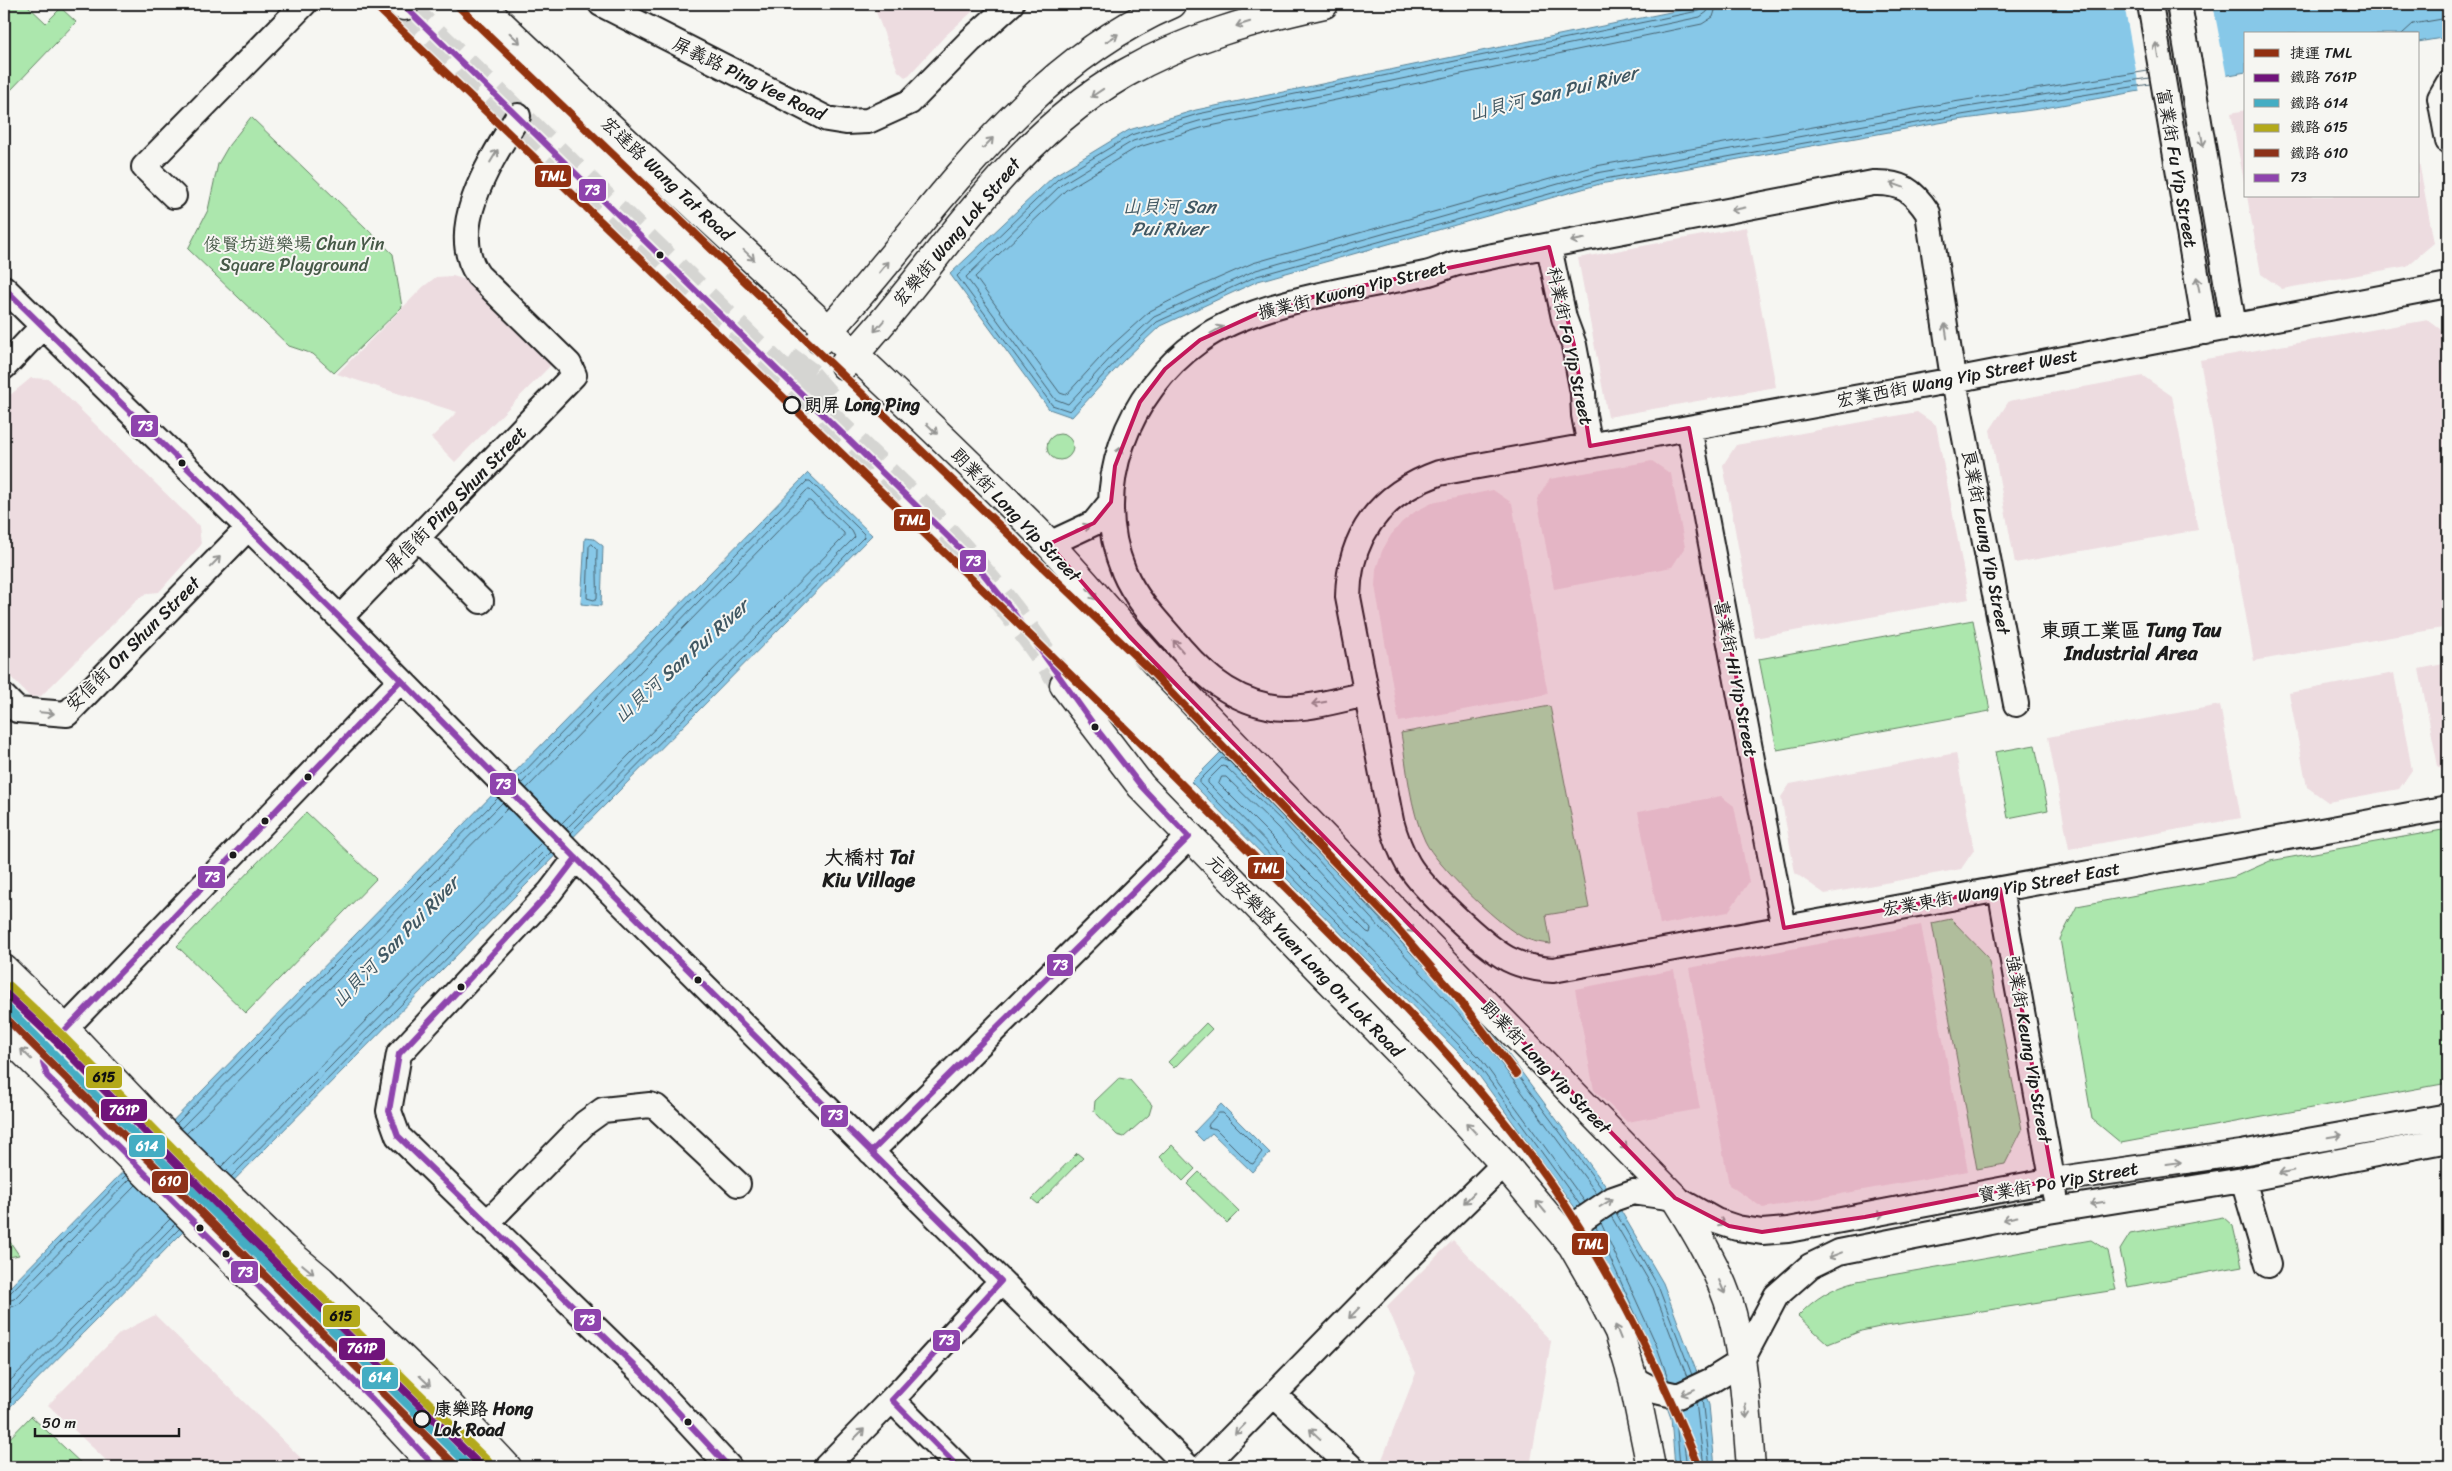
<svg xmlns="http://www.w3.org/2000/svg" width="2452" height="1471" viewBox="0 0 2452 1471" font-family="Sriracha,'LXGW WenKai TC',sans-serif">
<rect width="100%" height="100%" fill="#f6f6f2"/>
<filter id="ink" filterUnits="userSpaceOnUse"><feTurbulence type="fractalNoise" baseFrequency=".02" numOctaves="2"/><feDisplacementMap in="SourceGraphic" scale="10" xChannelSelector="R" yChannelSelector="G"/><feConvolveMatrix kernelMatrix="1 2 1 2 8 2 1 2 1" color-interpolation-filters="sRGB"/></filter>
<g filter="url(#ink)">
<path fill="#eddce0" d="M873 4H981L945 36 909 75 905 77 898 71Z
M2246 110V192L2231 113Z
M2418 157 2434 243 2407 266 2282 289 2261 274 2247 196H2418Z
M1746 227 1776 387 1608 417 1578 258Z
M453 276 469 281 553 363 455 462 431 438 457 412 337 374 423 287 436 277Z
M2428 320 2448 335V627L2254 661 2200 360Z
M2143 376 2172 396 2198 530 2015 563 1990 430 2009 401Z
M31 378 49 379 199 526 201 545 159 592 149 593 139 598 41 696 30 697 4 670V400Z
M1917 412 1936 425 1969 599 1755 638 1723 465 1736 445Z
M1652 461 1671 474 1685 547 1672 567 1554 589 1537 499 1550 479Z
M1493 490 1512 503 1548 694 1399 722 1375 586 1376 569 1382 551 1391 535 1402 522 1416 511 1432 503Z
M2448 663V772L2438 766 2419 669Z
M2394 673 2412 770 2399 789 2328 802 2307 787 2289 693Z
M2220 705 2241 818 2069 849 2048 737Z
M1956 753 1974 850 1961 869 1825 894 1795 873 1781 797 1790 784Z
M1721 796 1734 806 1749 882 1728 912 1660 925 1638 812Z
M1921 925 1968 1171 1763 1208 1729 1185 1689 968Z
M1674 970 1700 1109 1627 1122 1594 1090 1575 989Z
M1453 1240 1551 1341 1530 1467H1379L1416 1373 1387 1306Z
M155 1315 305 1462 299 1467H113L48 1405 120 1333Z"/>
<path fill="#ace7ad" stroke="#648264" d="M4 4H26L46 23 61 8 76 22 10 91 4 88Z
M251 117 393 254 402 307 334 373 313 354 289 346 188 249 208 210 218 164 229 145Z
M1047 447a13 13 0 1 1 26 0a13 13 0 1 1-26 0Z
M1973 620 1990 711 1777 750 1759 659Z
M1550 706 1589 908 1546 915 1551 944C1540 943 1529 941 1519 935 1496 922 1436 865 1425 841 1410 810 1407 767 1401 733Z
M2035 745 2048 810 2008 818 1995 752Z
M306 812 376 879 246 1013 177 946Z
M2448 829V1083L2121 1143 2092 1119 2060 939 2077 906 2234 877 2270 861Z
M1951 919 1988 957 2022 1130 2005 1164 1977 1169 1932 923Z
M1206 1023 1212 1029 1174 1068 1168 1062Z
M1119 1078 1130 1080 1152 1105 1149 1115 1124 1137 1117 1135 1094 1111 1095 1101Z
M1172 1145 1195 1169 1183 1181 1160 1157Z
M1077 1153 1083 1158 1038 1204 1032 1199Z
M1199 1172 1239 1211 1227 1223 1187 1184Z
M2223 1217 2233 1226 2242 1266 2128 1287 2120 1250 2130 1234Z
M4 1233 19 1255 9 1257 4 1262Z
M2091 1240 2108 1251 2116 1290 1880 1327 1861 1331 1828 1344 1798 1316C1815 1298 1833 1287 1857 1281Z
M31 1416 85 1467H4V1444Z"/>
<path fill="#87c8e8" stroke="#5c8396" d="M1709 4H2448V37L2418 42V34H2246V72L2039 109 1950 121 1600 184 1258 281 1160 326 1123 361 1072 417 1049 409 950 274 1055 175 1129 130 1196 110Z
M808 473 872 535 4 1413V1293Z
M585 538 594 539 603 546 601 606 581 604Z
M1224 749 1291 814 1497 1039 1610 1192 1663 1283 1709 1405 1715 1467H1675L1671 1418 1646 1349 1592 1231 1472 1066 1191 782Z
M1221 1104 1270 1153 1252 1172 1212 1133 1203 1141 1194 1132Z"/>
<path fill="#f6f6f2" d="M2124 4H2213L2227 78 2140 93Z"/>
<g fill="none" stroke-linecap="round" stroke-linejoin="round">
<path stroke="#47616e" stroke-width="1" d="M1703 4 1702 9 1698 11 1198 114 1131 135 1058 179 957 276 1052 405 1070 411 1120 357 1157 322 1257 276 1599 180 1949 117 2150 84
M1710 4 1707 12 1700 17 1199 121 1133 141 1062 184 966 277 1055 399 1068 404 1115 353 1154 317 1256 270 1597 173 1948 110 2149 78
M1717 4 1713 17 1702 24 1201 128 1136 148 1066 190 975 277 1060 393 1066 395 1110 347 1150 311 1187 292 1253 263 1596 166 1947 103 2148 71
M2402 34 2413 24 2448 18
M592 544 597 549C596 566 598 581 597 598L594 600 587 598 589 547Z
M1229 761 1222 758 1200 780V784L1476 1062 1580 1205
M1222 777H1226L1278 828 1371 929 1370 933 1367 932 1219 784Z
M517 779 807 481H810L857 527 864 534V537L570 833
M521 784 807 490H810L852 531 855 537 566 829
M526 789 807 501H810L844 533V537L561 824
M1353 890 1493 1042 1603 1190
M1219 1113H1223L1262 1152 1253 1164 1250 1163 1216 1129 1208 1127 1209 1124Z
M176 1124 498 798
M181 1128 503 802
M186 1134 508 808
M221 1167 542 842
M226 1172 547 848
M231 1177 552 852
M1585 1202 1480 1058 1208 783V780L1222 766 1226 767 1283 822 1488 1046 1597 1194
M1616 1213 1658 1286 1692 1375
M1611 1216 1653 1288 1687 1377
M1601 1223 1656 1344 1669 1381
M1596 1227 1650 1346 1662 1379
M4 1296 9 1294 126 1175
M4 1302 14 1299 130 1179
M4 1310 19 1304 136 1185
M4 1387 170 1219
M4 1397 175 1224
M1702 1399 1710 1467
M1696 1402 1704 1467
M4 1406 180 1228
M1673 1408 1676 1417 1680 1467
M1679 1408 1687 1467"/>
<path stroke="#d5d5d2" stroke-width="28" stroke-dasharray="28 14" stroke-linecap="butt" d="M404 6 926 513C980 569 1021 620 1064 685
M791 380 820 340
M807 397 844 365"/>
<defs>
<path id="minor" d="M601 4 827 119 846 122 868 121 910 102 971 40 1011 4
M2150 4 2206 332
M2179 4 2234 327
M2448 84 2440 98 2448 141
M174 196 144 167 304 4
M1549 247 1564 318 1574 345 1583 393 1584 415 1590 446
M2448 285 1954 380 1439 473C1380 494 1349 535 1348 597L1391 821C1395 836 1400 850 1408 864 1422 888 1484 946 1508 959 1522 966 1537 969 1553 970L2448 808
M4 288 340 618 576 858 1188 1467
M4 367 43 326
M1689 428 1784 928
M418 538 481 601
M1049 544 1094 523 1111 502
M340 618 574 375 569 364 478 275C445 228 493 157 518 116
M1367 694C1336 700 1299 713 1268 706 1226 698 1196 668 1170 636 1153 617 1134 596 1124 572 1089 488 1128 392 1199 341 1253 301 1359 288 1425 274 1435 272 1444 267 1454 264 1467 261 1480 259 1493 256L1873 183C1901 182 1913 190 1928 213L1951 365 2016 704
M4 697 17 710 67 714 248 528
M576 858 550 892 399 1054 389 1111 398 1136 641 1372 729 1467
M2000 889 2055 1195
M65 1029 400 681
M871 1152 1189 837
M2243 1180 2268 1265
M486 1224 585 1123 603 1110 650 1105 656 1107 738 1184
M1572 1245 1582 1220 1613 1199 1633 1192 1675 1198 1716 1221 1737 1228 1762 1232 1788 1230 2053 1180 2241 1153 2448 1116
M1633 1379 1656 1391 1678 1396 1712 1380 1741 1362 1776 1296 1810 1266 1839 1252 2036 1213 2243 1180 2448 1140
M1274 1395 1351 1467
M892 1400 959 1467
M826 1467 904 1387 1001 1281
M1203 1467 1394 1272 1504 1164"/>
<path id="major" d="M402 4 404 6
M480 4C661 178 851 345 1029 523 1077 571 1119 625 1166 674 1335 850 1504 1024 1675 1198 1695 1230 1715 1263 1728 1300 1745 1353 1746 1412 1751 1467
M820 340C928 223 1020 69 1172 4
M844 365C897 310 940 247 990 190 1028 146 1074 103 1124 74 1186 38 1255 19 1324 4
M1064 685 1141 786 1410 1063 1504 1164 1572 1245 1594 1283 1619 1332 1633 1379 1651 1467
M4 969 65 1029 157 1126 283 1248 321 1280 437 1392 507 1467
M4 1032 373 1400 435 1467"/>
</defs>
<use href="#minor" stroke="#1c1c1c" stroke-width="28"/>
<use href="#major" stroke="#1c1c1c" stroke-width="31"/>
<use href="#minor" stroke="#f6f6f2" stroke-width="24"/>
<use href="#major" stroke="#f6f6f2" stroke-width="28"/>
<defs>
<path id="bus-1" d="M402 4 972 560 1008 605 1099 732 1141 786 1189 837 871 1152
M4 288 340 618 576 858 1001 1281
M400 681 47 1049 43 1062 47 1076 373 1400 435 1467
M576 858 550 892 399 1054 389 1111 398 1136 641 1372 729 1467
M892 1400 1001 1281
M892 1400 953 1462 955 1467"/>
</defs>
<use href="#bus-1" stroke="#f6f6f2" stroke-width="10"/>
<use href="#bus-1" stroke="#8e44ad" stroke-width="6"/>
<defs>
<path id="rail-1" d="M4 992 55 1040 225 1213 482 1467"/>
<path id="rail-2" d="M4 1004 470 1467"/>
<path id="rail-3" d="M10 986 61 1034 231 1207 488 1461"/>
<path id="rail-4" d="M4 1016 457 1467"/>
</defs>
<use href="#rail-1" stroke="#f6f6f2" stroke-width="11"/>
<use href="#rail-2" stroke="#f6f6f2" stroke-width="11"/>
<use href="#rail-3" stroke="#f6f6f2" stroke-width="11"/>
<use href="#rail-4" stroke="#f6f6f2" stroke-width="11"/>
<use href="#rail-1" stroke="#70147b" stroke-width="8"/>
<use href="#rail-2" stroke="#44adc3" stroke-width="8"/>
<use href="#rail-3" stroke="#b3a91a" stroke-width="8"/>
<use href="#rail-4" stroke="#8d3219" stroke-width="8"/>
<defs>
<path id="metro-1" d="M374 4C595 216 817 428 1036 641 1122 725 1207 809 1292 894 1384 985 1477 1078 1551 1184 1612 1272 1659 1368 1699 1467
M456 4 1151 671 1392 922 1458 998 1516 1074"/>
</defs>
<use href="#metro-1" stroke="#f6f6f2" stroke-width="11"/>
<use href="#metro-1" stroke="#923011" stroke-width="8"/>
</g>
<defs><path id="oneway-shaft" d="M-6 0H5M1.5-3L5.5 0L1.5 3" fill="none" stroke-width="1.6" stroke-linecap="round" stroke-linejoin="round" transform="scale(1.25)"/></defs>
<g stroke="#949492">
<use href="#oneway-shaft" transform="translate(1243 24) rotate(163)"/>
<use href="#oneway-shaft" transform="translate(515 38) rotate(44)"/>
<use href="#oneway-shaft" transform="translate(1112 38) rotate(-33)"/>
<use href="#oneway-shaft" transform="translate(2157 50) rotate(-99)"/>
<use href="#oneway-shaft" transform="translate(1097 93) rotate(146)"/>
<use href="#oneway-shaft" transform="translate(2202 139) rotate(80)"/>
<use href="#oneway-shaft" transform="translate(988 143) rotate(-46)"/>
<use href="#oneway-shaft" transform="translate(494 156) rotate(-59)"/>
<use href="#oneway-shaft" transform="translate(1897 185) rotate(-160)"/>
<use href="#oneway-shaft" transform="translate(1738 209) rotate(169)"/>
<use href="#oneway-shaft" transform="translate(1578 240) rotate(169)"/>
<use href="#oneway-shaft" transform="translate(749 255) rotate(43)"/>
<use href="#oneway-shaft" transform="translate(884 267) rotate(-50)"/>
<use href="#oneway-shaft" transform="translate(2198 284) rotate(-101)"/>
<use href="#oneway-shaft" transform="translate(879 326) rotate(131)"/>
<use href="#oneway-shaft" transform="translate(1217 330) rotate(-29)"/>
<use href="#oneway-shaft" transform="translate(1946 331) rotate(-99)"/>
<use href="#oneway-shaft" transform="translate(932 429) rotate(44)"/>
<use href="#oneway-shaft" transform="translate(1119 454) rotate(-73)"/>
<use href="#oneway-shaft" transform="translate(1083 528) rotate(-25)"/>
<use href="#oneway-shaft" transform="translate(215 562) rotate(-46)"/>
<use href="#oneway-shaft" transform="translate(1092 594) rotate(49)"/>
<use href="#oneway-shaft" transform="translate(1178 646) rotate(-130)"/>
<use href="#oneway-shaft" transform="translate(1319 703) rotate(170)"/>
<use href="#oneway-shaft" transform="translate(47 713) rotate(5)"/>
<use href="#oneway-shaft" transform="translate(1409 927) rotate(46)"/>
<use href="#oneway-shaft" transform="translate(26 1054) rotate(-134)"/>
<use href="#oneway-shaft" transform="translate(1471 1128) rotate(-133)"/>
<use href="#oneway-shaft" transform="translate(2335 1136) rotate(-10)"/>
<use href="#oneway-shaft" transform="translate(1622 1144) rotate(44)"/>
<use href="#oneway-shaft" transform="translate(2174 1163) rotate(-8)"/>
<use href="#oneway-shaft" transform="translate(2286 1172) rotate(169)"/>
<use href="#oneway-shaft" transform="translate(1469 1198) rotate(135)"/>
<use href="#oneway-shaft" transform="translate(1606 1203) rotate(-32)"/>
<use href="#oneway-shaft" transform="translate(2097 1203) rotate(171)"/>
<use href="#oneway-shaft" transform="translate(1541 1207) rotate(-130)"/>
<use href="#oneway-shaft" transform="translate(1877 1215) rotate(-11)"/>
<use href="#oneway-shaft" transform="translate(2010 1218) rotate(169)"/>
<use href="#oneway-shaft" transform="translate(1718 1221) rotate(25)"/>
<use href="#oneway-shaft" transform="translate(1835 1255) rotate(159)"/>
<use href="#oneway-shaft" transform="translate(308 1269) rotate(40)"/>
<use href="#oneway-shaft" transform="translate(1722 1287) rotate(67)"/>
<use href="#oneway-shaft" transform="translate(1354 1313) rotate(134)"/>
<use href="#oneway-shaft" transform="translate(1618 1332) rotate(-112)"/>
<use href="#oneway-shaft" transform="translate(425 1381) rotate(44)"/>
<use href="#oneway-shaft" transform="translate(1688 1392) rotate(158)"/>
<use href="#oneway-shaft" transform="translate(1746 1411) rotate(84)"/>
<use href="#oneway-shaft" transform="translate(1240 1429) rotate(135)"/>
<use href="#oneway-shaft" transform="translate(859 1434) rotate(-45)"/>
<use href="#oneway-shaft" transform="translate(1315 1434) rotate(-137)"/>
</g>
</g>
<path fill="#c2185b" fill-opacity="0.2" stroke="#c2185b" stroke-width="4" stroke-linejoin="round" d="M1549 247 1574 345 1590 446 1689 428 1784 928 2000 889 2053 1180 1865 1217 1762 1232 1729 1226 1675 1198 1129 636 1049 544 1094 523 1111 502 1115 466 1140 402 1165 369 1200 340 1259 313 1323 294Z"/>
<g fill="#1c1c1c" stroke="#f6f6f2" stroke-width="2">
<circle cx="660" cy="255" r="4.5"/>
<circle cx="182" cy="463" r="4.5"/>
<circle cx="1095" cy="727" r="4.5"/>
<circle cx="308" cy="777" r="4.5"/>
<circle cx="265" cy="821" r="4.5"/>
<circle cx="233" cy="855" r="4.5"/>
<circle cx="698" cy="980" r="4.5"/>
<circle cx="461" cy="987" r="4.5"/>
<circle cx="200" cy="1228" r="4.5"/>
<circle cx="226" cy="1254" r="4.5"/>
<circle cx="688" cy="1422" r="4.5"/>
</g>
<g fill="#f6f6f2" stroke="#1c1c1c" stroke-width="2.5">
<circle cx="792" cy="405" r="8"/>
<circle cx="422" cy="1419" r="8"/>
</g>
<g text-anchor="middle" dominant-baseline="central" stroke-width="4" stroke-linejoin="round" paint-order="stroke">
<g font-size="18" fill="#1c1c1c" stroke="#f6f6f2">
<text transform="translate(749 79) rotate(26)">屏義路 Ping Yee Road</text>
<text transform="translate(2177 168) rotate(80)">富業街 Fu Yip Street</text>
<text transform="translate(667 179) rotate(43)">宏達路 Wang Tat Road</text>
<text transform="translate(957 232) rotate(-50)">宏樂街 Wang Lok Street</text>
<text transform="translate(1352 290) rotate(-14)">擴業街 Kwong Yip Street</text>
<text transform="translate(1570 346) rotate(78)">科業街 Fo Yip Street</text>
<text transform="translate(1957 378) rotate(-11)">宏業西街 Wang Yip Street West</text>
<text transform="translate(456 499) rotate(-46)">屏信街 Ping Shun Street</text>
<text transform="translate(1016 515) rotate(46)">朗業街 Long Yip Street</text>
<text transform="translate(1986 542) rotate(79)">良業街 Leung Yip Street</text>
<text transform="translate(133 644) rotate(-45)">安信街 On Shun Street</text>
<text transform="translate(1736 678) rotate(79)">喜業街 Hi Yip Street</text>
<text transform="translate(2001 889) rotate(-10)">宏業東街 Wang Yip Street East</text>
<text transform="translate(1305 956) rotate(46)">元朗安樂路 Yuen Long On Lok Road</text>
<text transform="translate(2029 1049) rotate(80)">強業街 Keung Yip Street</text>
<text transform="translate(1546 1067) rotate(46)">朗業街 Long Yip Street</text>
<text transform="translate(2058 1182) rotate(-10)">寶業街 Po Yip Street</text>
</g>
<g font-size="18" fill="#475948" stroke="#f6f6f2">
<text x="294" y="244">俊賢坊遊樂場 Chun Yin<tspan x="294" dy="21">Square Playground</tspan></text>
</g>
<g font-size="18" font-weight="bold" fill="#1c1c1c" stroke="#f6f6f2" text-anchor="start">
<text x="804" y="405">朗屏 Long Ping</text>
<text x="434" y="1409">康樂路 Hong<tspan x="434" dy="21">Lok Road</tspan></text>
</g>
<g font-size="19" font-style="italic" fill="#415863" stroke="#f6f6f2">
<text transform="translate(1553 93) rotate(-14)">山貝河 San Pui River</text>
<text x="1169" y="206">山貝河 San<tspan x="1169" dy="22">Pui River</tspan></text>
<text transform="translate(681 661) rotate(-42)">山貝河 San Pui River</text>
<text transform="translate(395 942) rotate(-46)">山貝河 San Pui River</text>
</g>
<g font-size="20" font-weight="bold" fill="#1c1c1c" stroke="#f6f6f2">
<text x="2131" y="630">東頭工業區 Tung Tau<tspan x="2131" dy="23">Industrial Area</tspan></text>
<text x="869" y="857">大橋村 Tai<tspan x="869" dy="23">Kiu Village</tspan></text>
</g>
</g>
<g stroke="#f6f6f2" stroke-width="2">
<rect x="534" y="164" width="38" height="24" rx="5" fill="#923011"/>
<rect x="578" y="178" width="29" height="24" rx="5" fill="#8e44ad"/>
<rect x="130" y="414" width="29" height="24" rx="5" fill="#8e44ad"/>
<rect x="893" y="508" width="38" height="24" rx="5" fill="#923011"/>
<rect x="959" y="549" width="28" height="24" rx="5" fill="#8e44ad"/>
<rect x="489" y="772" width="28" height="24" rx="5" fill="#8e44ad"/>
<rect x="1247" y="856" width="38" height="24" rx="5" fill="#923011"/>
<rect x="197" y="865" width="29" height="24" rx="5" fill="#8e44ad"/>
<rect x="1046" y="953" width="28" height="24" rx="5" fill="#8e44ad"/>
<rect x="85" y="1065" width="38" height="24" rx="5" fill="#b3a91a"/>
<rect x="100" y="1098" width="48" height="24" rx="5" fill="#70147b"/>
<rect x="820" y="1104" width="29" height="24" rx="5" fill="#8e44ad"/>
<rect x="128" y="1134" width="38" height="24" rx="5" fill="#44adc3"/>
<rect x="151" y="1170" width="38" height="24" rx="5" fill="#8d3219"/>
<rect x="1571" y="1232" width="38" height="24" rx="5" fill="#923011"/>
<rect x="230" y="1260" width="29" height="24" rx="5" fill="#8e44ad"/>
<rect x="322" y="1304" width="39" height="24" rx="5" fill="#b3a91a"/>
<rect x="573" y="1308" width="29" height="24" rx="5" fill="#8e44ad"/>
<rect x="932" y="1329" width="29" height="23" rx="5" fill="#8e44ad"/>
<rect x="338" y="1337" width="48" height="24" rx="5" fill="#70147b"/>
<rect x="361" y="1366" width="38" height="24" rx="5" fill="#44adc3"/>
</g>
<g font-size="14" text-anchor="middle" font-weight="bold" fill="#fff">
<text x="553" y="181">TML</text>
<text x="592" y="195">73</text>
<text x="145" y="431">73</text>
<text x="912" y="525">TML</text>
<text x="973" y="566">73</text>
<text x="503" y="789">73</text>
<text x="1266" y="873">TML</text>
<text x="212" y="882">73</text>
<text x="1060" y="970">73</text>
<text x="124" y="1115">761P</text>
<text x="835" y="1120">73</text>
<text x="147" y="1151">614</text>
<text x="170" y="1186">610</text>
<text x="1590" y="1249">TML</text>
<text x="245" y="1277">73</text>
<text x="587" y="1325">73</text>
<text x="946" y="1345">73</text>
<text x="362" y="1353">761P</text>
<text x="380" y="1382">614</text>
</g>
<g font-size="14" text-anchor="middle" font-weight="bold" fill="#111">
<text x="104" y="1082">615</text>
<text x="341" y="1321">615</text>
</g>
<rect width="2452" height="1471" fill="none" stroke="#f6f6f2" stroke-width="20"/>
<rect x="10" y="10" width="2432" height="1451" fill="none" stroke="#1c1c1c" stroke-width="2" filter="url(#ink)"/>
<rect x="2244" y="32" width="175" height="165" fill="#f6f6f2" stroke="#9f9f9c"/>
<rect x="2254" y="49" width="25" height="8" fill="#923011" stroke="#9f9f9c"/>
<text x="2290" y="58" font-size="15" fill="#1c1c1c">捷運 TML</text>
<rect x="2254" y="74" width="25" height="8" fill="#70147b" stroke="#9f9f9c"/>
<text x="2290" y="82" font-size="15" fill="#1c1c1c">鐵路 761P</text>
<rect x="2254" y="99" width="25" height="8" fill="#44adc3" stroke="#9f9f9c"/>
<text x="2290" y="108" font-size="15" fill="#1c1c1c">鐵路 614</text>
<rect x="2254" y="124" width="25" height="8" fill="#b3a91a" stroke="#9f9f9c"/>
<text x="2290" y="132" font-size="15" fill="#1c1c1c">鐵路 615</text>
<rect x="2254" y="149" width="25" height="8" fill="#8d3219" stroke="#9f9f9c"/>
<text x="2290" y="158" font-size="15" fill="#1c1c1c">鐵路 610</text>
<rect x="2254" y="174" width="25" height="8" fill="#8e44ad" stroke="#9f9f9c"/>
<text x="2290" y="182" font-size="15" fill="#1c1c1c">73</text>
<path d="M35 1428v8h144v-8" fill="none" stroke="#1c1c1c" stroke-width="2.5"/>
<text x="42" y="1428" font-size="15" fill="#1c1c1c" stroke="#f6f6f2" stroke-width="4" paint-order="stroke">50 m</text>
</svg>
